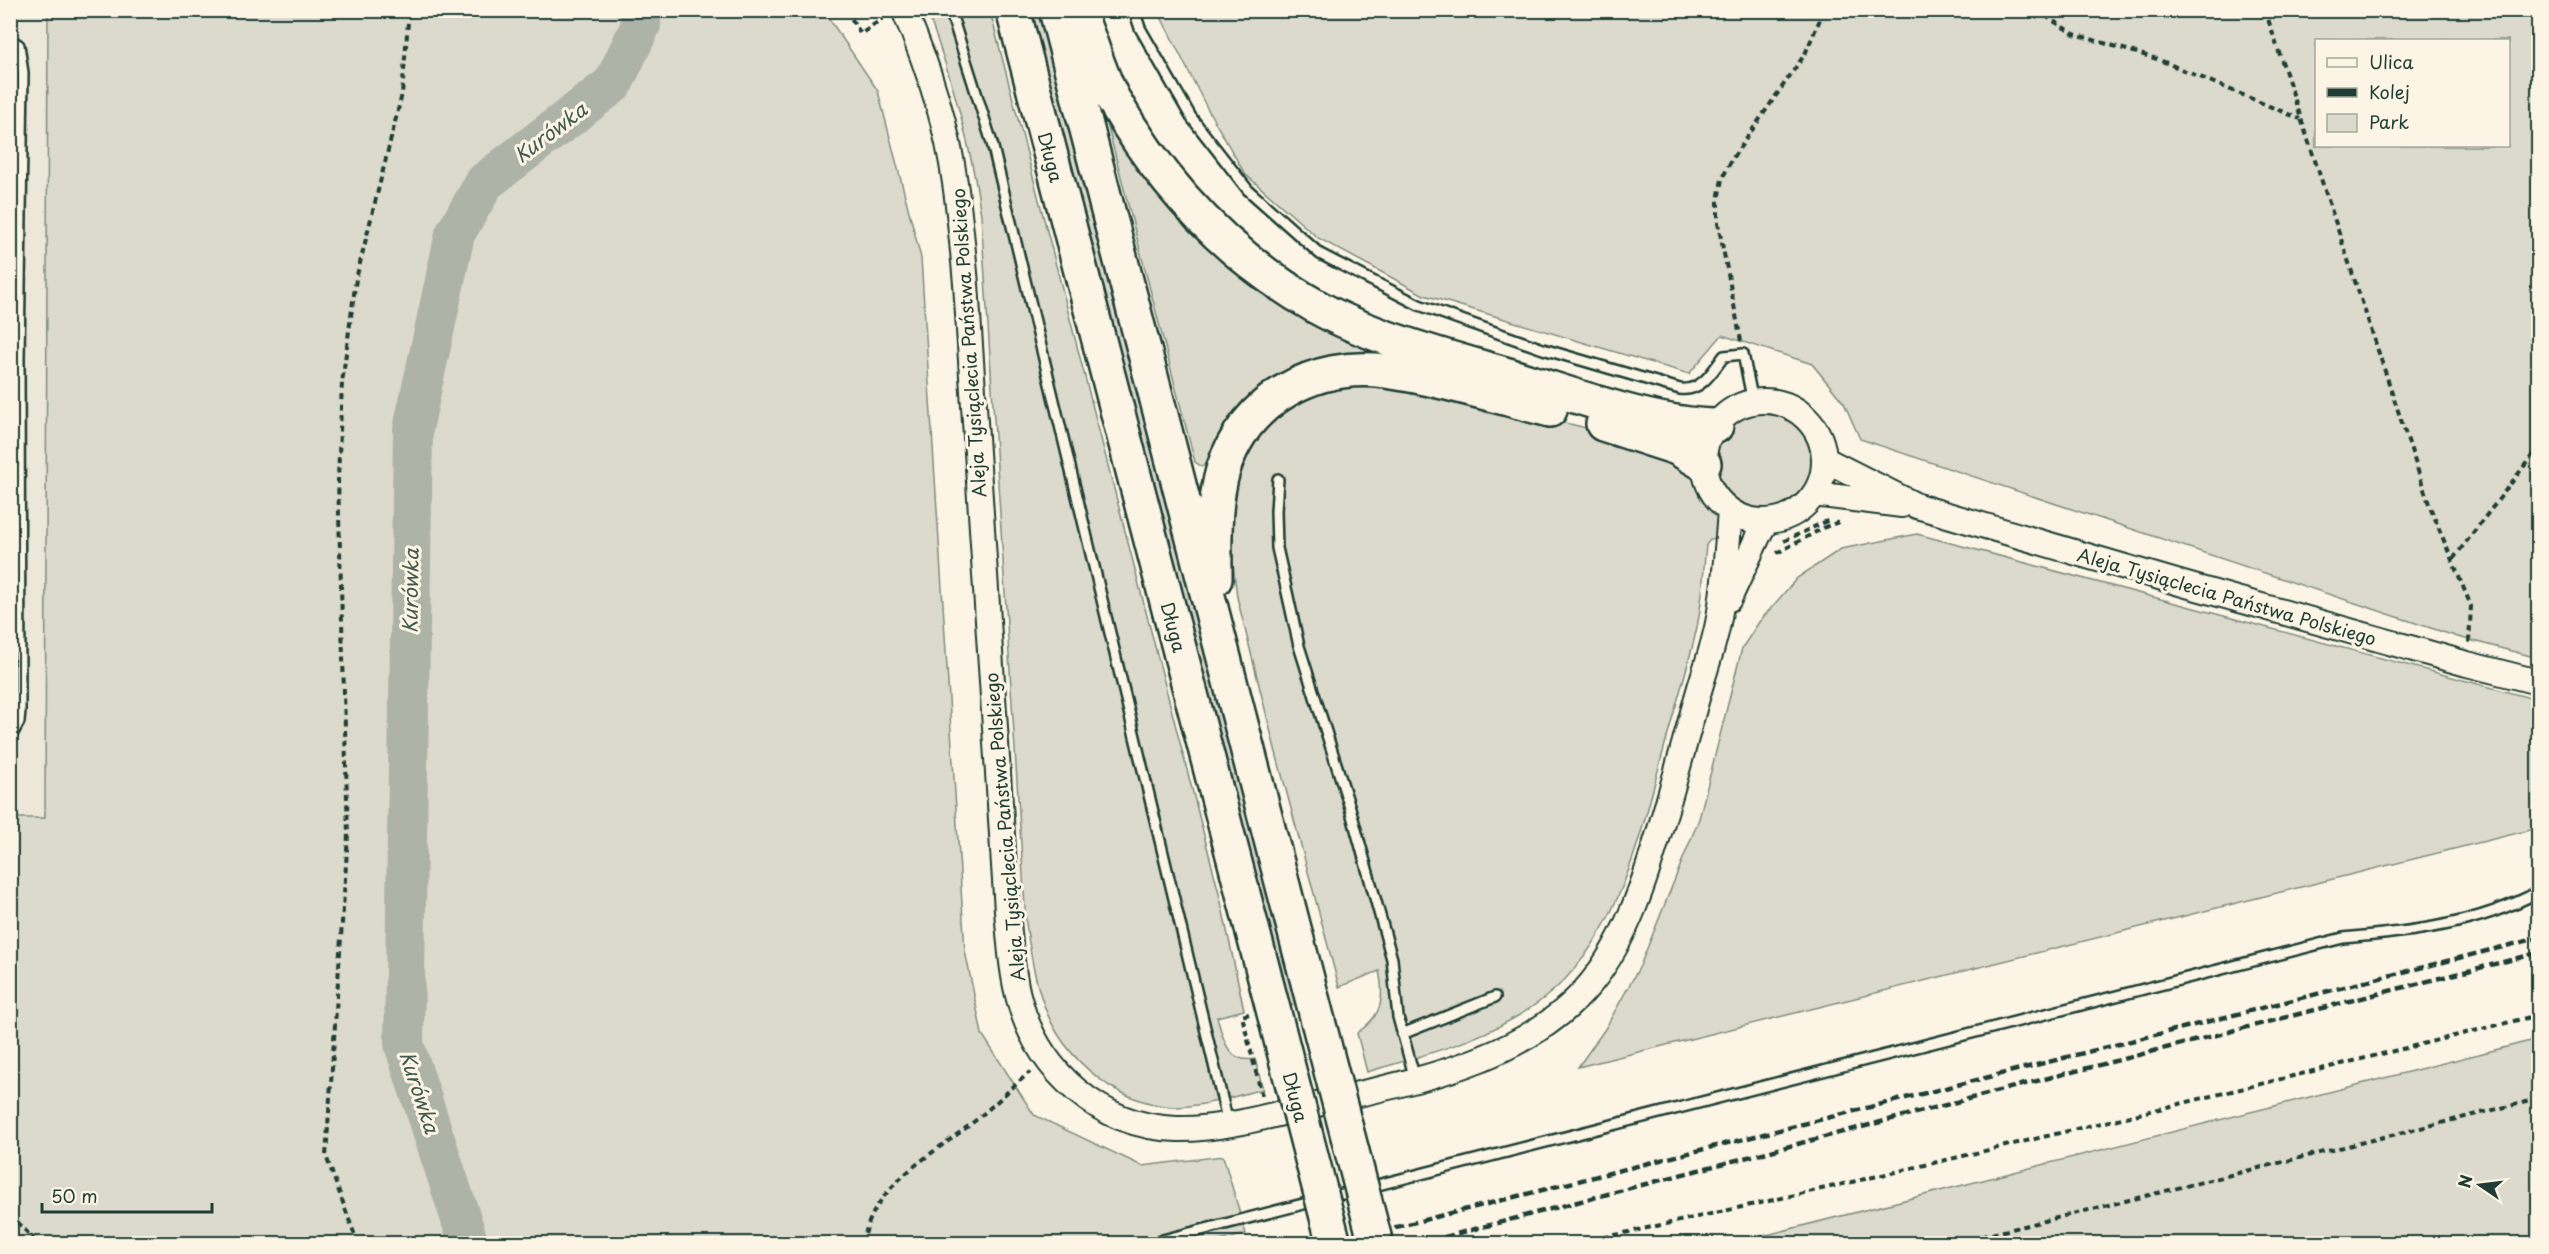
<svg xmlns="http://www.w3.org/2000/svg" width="2549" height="1254" viewBox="0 0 2549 1254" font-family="'Playpen Sans',sans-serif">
<rect width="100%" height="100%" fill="#fcf5e5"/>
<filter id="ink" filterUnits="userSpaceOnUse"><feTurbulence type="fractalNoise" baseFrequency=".0167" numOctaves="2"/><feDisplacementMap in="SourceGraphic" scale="12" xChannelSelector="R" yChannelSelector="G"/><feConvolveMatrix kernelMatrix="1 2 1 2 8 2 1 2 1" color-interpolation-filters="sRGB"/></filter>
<g filter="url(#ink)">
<path fill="#ece7d8" d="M48 10 45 818H11L10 11Z"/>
<path fill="#dcdacc" stroke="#7e8c80" stroke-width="1.5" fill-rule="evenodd" d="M48 11H824L878 91 921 258 965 951 982 1034 1034 1115 1142 1166 1223 1156 1246 1234 1208 1244H11V818H45Z
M927 11H990L1219 893 1244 1010 1217 1017C1223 1038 1227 1064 1255 1059L1263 1089C1235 1096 1206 1106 1177 1107 1155 1107 1127 1097 1108 1085 1046 1043 1036 992 1026 923L981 215C971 144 952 78 927 11Z
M1027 11H1039L1298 1004 1289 1006Z
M1158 11H2538V658L2458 637 1860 439 1844 403 1812 364 1722 335 1689 374 1424 295 1318 238 1245 174 1207 108ZM2316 40H2508V146H2316Z
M1103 108 1246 272 1567 406 1335 358 1210 466H1201L1195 462Z
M1377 383 1574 425 1622 437 1700 478 1704 491 1719 514 1717 537 1710 540 1706 545C1703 572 1703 600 1697 627 1689 665 1676 703 1666 741 1641 831 1621 939 1543 999 1491 1039 1428 1054 1367 1072L1357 1033C1382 1016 1385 999 1379 971L1339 987 1275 749 1237 597 1230 538V512L1237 471 1257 434 1285 407 1324 389Z
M1717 460a48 48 0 1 1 96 0a48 48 0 1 1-96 0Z
M1917 534 2538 700V828L1578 1067 1605 1029 1640 966 1699 819 1742 648 1759 622 1797 578 1841 549Z
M2538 1039V1243H1735Z"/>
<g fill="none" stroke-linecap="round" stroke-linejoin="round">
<path stroke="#aeb3a7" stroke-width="40" d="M469 1244 404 1044 413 429 455 234 485 182 613 84 641 25 640 10"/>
<defs>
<path id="service" d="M950 10 992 143 1228 1123
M1134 10 1140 28 1191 117 1248 190 1320 254 1419 305 1543 349 1680 389C1701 392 1712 372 1724 356L1743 354 1753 402
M10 39 19 45 23 73 19 358 20 710 19 722 10 738
M1278 479 1276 511 1277 548 1287 592 1299 646 1350 808 1392 959 1398 1017 1415 1079
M1402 1034 1495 997
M1147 1244 2343 938C2411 932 2477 925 2538 892"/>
<path id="tertiary" d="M904 10C928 66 947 123 955 183 960 216 963 251 966 284L1007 911C1010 940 1011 970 1019 999 1038 1071 1100 1127 1177 1129 1231 1130 1297 1108 1350 1096 1434 1077 1533 1054 1591 983 1633 931 1650 862 1669 799 1680 761 1690 722 1701 684 1707 664 1714 644 1718 623 1725 587 1727 548 1730 511
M1704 461a60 60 0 1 1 120 0a60 60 0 1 1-120 0Z
M1824 459 1917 506 2183 584 2467 664 2538 682
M1814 494 1902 505
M1729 599 1761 530 1768 521"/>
<path id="motorway" d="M1013 10 1279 1032
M1056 10 1318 1021
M1077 10C1091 39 1098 71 1113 99 1162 185 1230 258 1317 307 1374 339 1454 359 1518 378 1577 396 1655 425 1716 426
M1603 424 1677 448 1704 464
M1215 579C1215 543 1213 504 1223 470 1245 399 1315 362 1385 371 1438 378 1498 397 1550 410"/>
</defs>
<use href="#service" stroke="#1f3d34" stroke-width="14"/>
<use href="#tertiary" stroke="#1f3d34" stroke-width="28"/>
<use href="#motorway" stroke="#1f3d34" stroke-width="38"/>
<path stroke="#1f3d34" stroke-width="4" stroke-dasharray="6 4.5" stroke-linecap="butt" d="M846 10 861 34 883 18
M2036 10 2074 34 2157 59 2300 119
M2265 10 2430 507 2471 606 2469 643
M1741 341 1718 223V200L1722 179 1732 159 1805 54 1824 10
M1784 541 1829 520
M1777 553 1825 527 1842 521
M2453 559 2538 448
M1249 1014 1242 1016 1262 1096
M10 1214 38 1244
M358 1244 326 1156 348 835 338 479 342 383 356 279 402 94 409 10
M866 1244 864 1240C873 1186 930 1156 971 1124 991 1108 1010 1089 1030 1072
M1573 1244C1897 1175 2218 1095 2538 1015
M1951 1244 2538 1099"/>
<use href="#service" stroke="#fcf5e5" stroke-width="9"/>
<use href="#tertiary" stroke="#fcf5e5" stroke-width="24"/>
<use href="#motorway" stroke="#fcf5e5" stroke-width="33"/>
<path stroke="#1f3d34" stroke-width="4.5" stroke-dasharray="9 4.5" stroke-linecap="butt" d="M1329 1244 2538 938
M1418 1244 2025 1084 2538 953"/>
<defs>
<path id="motorway-bridge" d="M1318 1021 1376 1244
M1279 1032 1334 1244"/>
</defs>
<use href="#motorway-bridge" stroke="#1f3d34" stroke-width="38" stroke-linecap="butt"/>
<use href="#motorway-bridge" stroke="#fcf5e5" stroke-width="33"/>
</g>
</g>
<g text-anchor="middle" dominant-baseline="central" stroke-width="6" stroke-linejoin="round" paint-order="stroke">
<g font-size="18" fill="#1f3d34" stroke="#fcf5e5">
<text transform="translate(1051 157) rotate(75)">Długa</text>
<text transform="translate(968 343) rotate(-94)">Aleja Tysiąclecia Państwa Polskiego</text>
<text transform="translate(2227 596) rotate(16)">Aleja Tysiąclecia Państwa Polskiego</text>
<text transform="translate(1174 627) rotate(75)">Długa</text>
<text transform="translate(1004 827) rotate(-95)">Aleja Tysiąclecia Państwa Polskiego</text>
<text transform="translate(1296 1097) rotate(75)">Długa</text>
</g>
<g font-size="20" font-style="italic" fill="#435a51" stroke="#fcf5e5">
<text transform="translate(550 132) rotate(-37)">Kurówka</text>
<text transform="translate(410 591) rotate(-89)">Kurówka</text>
<text transform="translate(420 1092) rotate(72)">Kurówka</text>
</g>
</g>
<rect width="2549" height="1254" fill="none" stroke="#fcf5e5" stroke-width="36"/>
<rect x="18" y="18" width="2513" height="1218" fill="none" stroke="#1f3d34" stroke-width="2" filter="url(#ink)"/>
<rect x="2315" y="39" width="195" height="108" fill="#fcf5e5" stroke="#a4ab9e" stroke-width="1.5"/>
<rect x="2327" y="58" width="30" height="9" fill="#fcf5e5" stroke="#a4ab9e" stroke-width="1.5"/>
<text x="2369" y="69" font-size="18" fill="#1f3d34">Ulica</text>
<rect x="2327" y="88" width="30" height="9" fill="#1f3d34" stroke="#a4ab9e" stroke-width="1.5"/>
<text x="2369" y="99" font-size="18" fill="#1f3d34">Kolej</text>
<rect x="2327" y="114" width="30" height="18" fill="#dcdacc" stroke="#a4ab9e" stroke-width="1.5"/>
<text x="2369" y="129" font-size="18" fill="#1f3d34">Park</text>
<g transform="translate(2480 1185) rotate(284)" stroke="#fcf5e5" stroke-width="4.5" paint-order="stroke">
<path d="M0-4.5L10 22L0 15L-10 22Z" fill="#1f3d34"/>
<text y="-9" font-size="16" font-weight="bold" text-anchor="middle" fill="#1f3d34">N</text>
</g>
<path d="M42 1203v9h170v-9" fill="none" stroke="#1f3d34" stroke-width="3"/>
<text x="51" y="1203" font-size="18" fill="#1f3d34" stroke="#fcf5e5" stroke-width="4.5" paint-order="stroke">50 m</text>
</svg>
